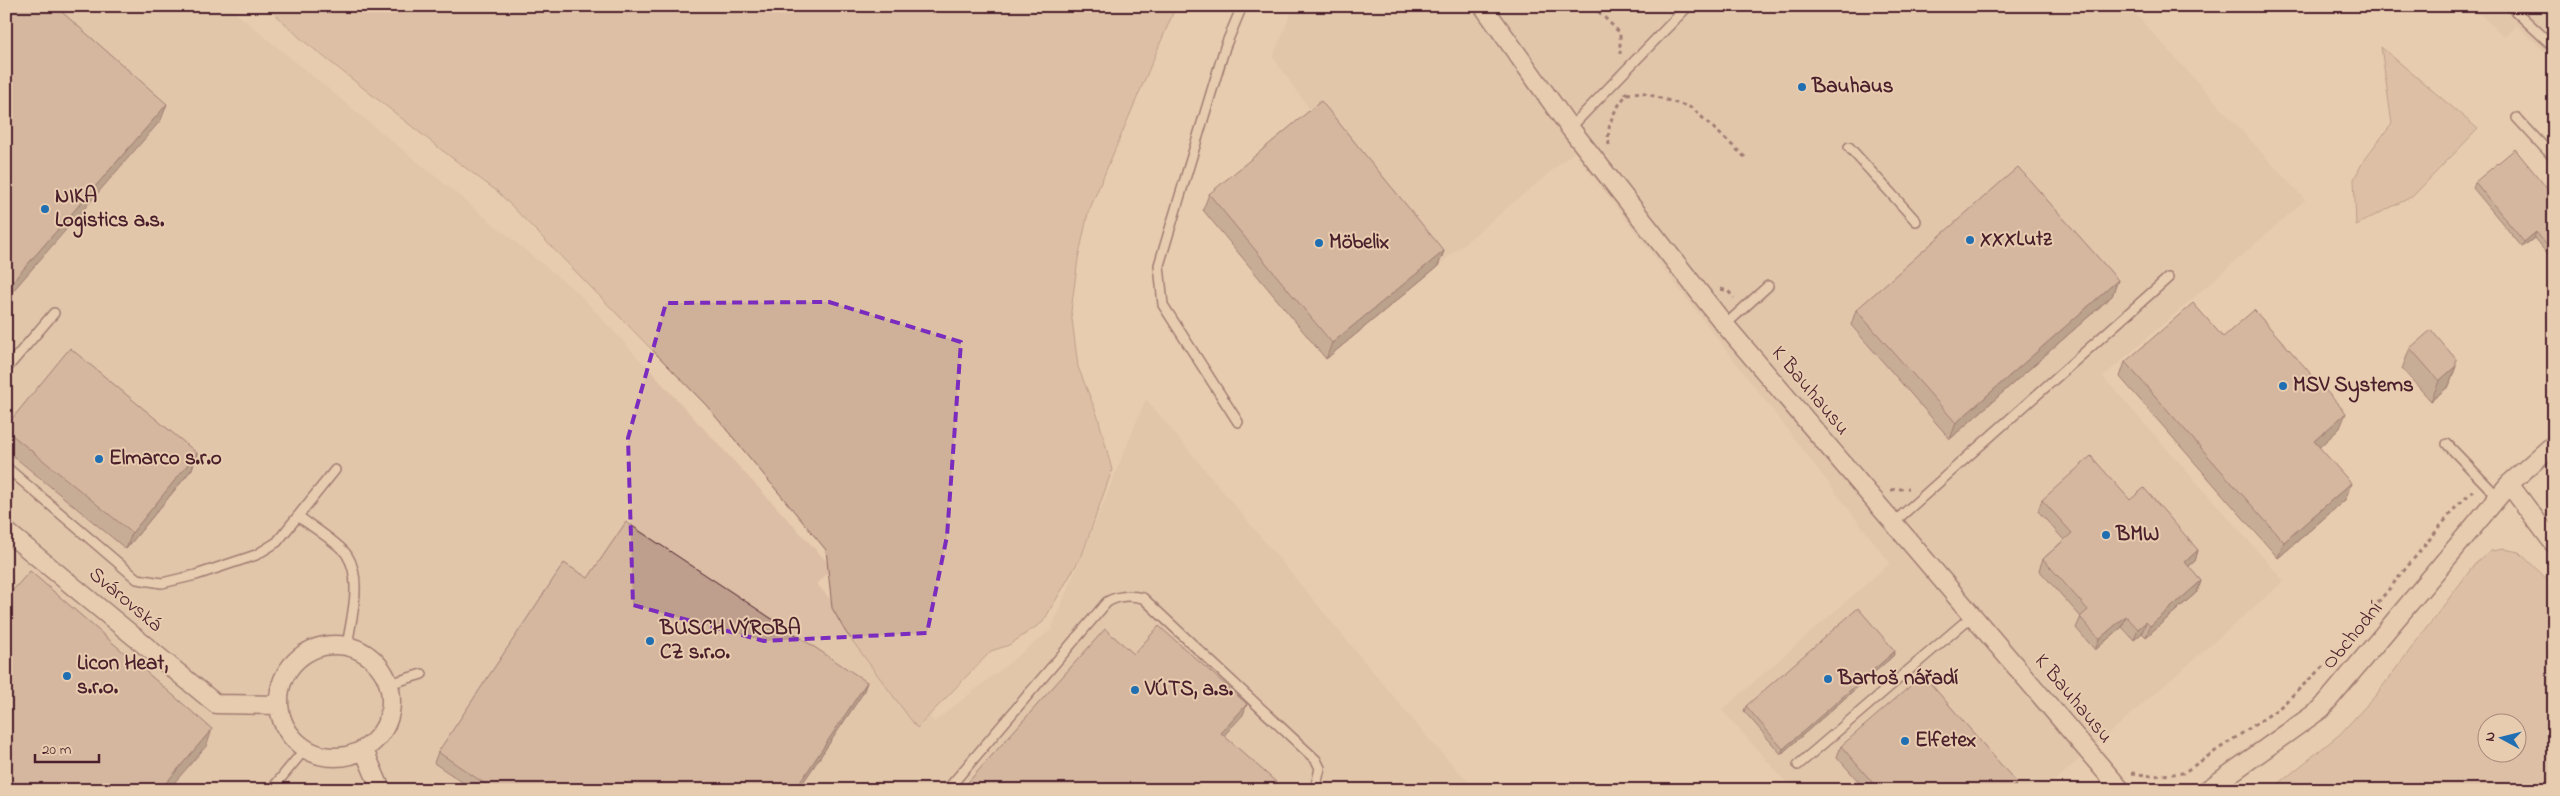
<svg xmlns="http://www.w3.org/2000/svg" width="2560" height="796" viewBox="0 0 2560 796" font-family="'Indie Flower',sans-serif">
<rect width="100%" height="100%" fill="#e8ccaf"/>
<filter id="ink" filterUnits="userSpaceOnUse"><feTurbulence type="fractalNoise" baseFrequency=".02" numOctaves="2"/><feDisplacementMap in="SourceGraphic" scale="10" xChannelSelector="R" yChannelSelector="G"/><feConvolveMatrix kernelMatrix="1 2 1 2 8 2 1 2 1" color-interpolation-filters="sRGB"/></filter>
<g filter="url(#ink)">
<path fill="#dbbea5" d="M6 6H227L579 294 828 563V573L817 584 831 600 832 608 917 727 929 716 934 722 1051 630 1146 399 1428 738 1476 790H6Z
M1294 6H2128L2305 200 2103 377 2284 581 2044 790H1793L1722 710 1890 563 1574 152 1326 359 1315 117 1273 57Z
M2471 6H2554V60L2516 25 2505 37Z"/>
<path fill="#cfb099" stroke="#8c6862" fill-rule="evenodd" d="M267 6H1176L1088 213 1078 259 1071 311 1078 367 1098 417 1112 470 1082 555 1043 622 1009 645 991 651 917 728 845 631 832 608 826 550 706 405 498 192 443 151 300 38Z
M2381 47 2478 129 2413 196 2356 225 2354 179 2365 158 2392 124Z
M2504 549 2519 552 2554 586V790H2271L2340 734 2376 695 2475 564 2491 551ZM2488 724H2518V754H2488Z"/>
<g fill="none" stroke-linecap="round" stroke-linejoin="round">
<defs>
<path id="lane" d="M2510 6 2554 47
M2517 118 2554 158
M1570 128 1688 6
M1849 147 1916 221
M1725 325 1768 286
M6 369 54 313
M1238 422 1163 305 1159 265 1225 47 1242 6
M2447 444 2498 497
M6 467 137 579 162 583 196 575 256 555 277 542 335 470
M299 517C310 525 341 545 347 555 363 580 351 619 347 646
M1892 524 2168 278
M389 684 422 674
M1798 765 1973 615
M271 790 305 749
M947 790 1107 602C1119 595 1130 595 1143 598L1316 760 1320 768 1315 790"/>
<path id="street" d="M1483 6 1570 128 1725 325 2121 790
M2509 484 2554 544
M6 531 216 704 279 705
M279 701a56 56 0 1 1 112 0a56 56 0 1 1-112 0Z
M364 750 381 790
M2207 790 2321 709 2509 484 2554 444"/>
</defs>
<use href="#lane" stroke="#4a1f2b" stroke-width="12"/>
<use href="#street" stroke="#4a1f2b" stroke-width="21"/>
<path stroke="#4a1f2b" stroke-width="3" stroke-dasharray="4 4" stroke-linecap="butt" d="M1593 6 1620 33V54
M1627 94 1641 92 1692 108 1748 160
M1609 145C1606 125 1614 110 1627 94L1625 92
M1721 289 1728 291 1734 298
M2547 426 2554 419
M1891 490 1909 488
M2132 773 2152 776 2183 773 2278 709 2336 654 2456 507 2473 491"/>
<use href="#lane" stroke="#e8ccaf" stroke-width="9"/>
<use href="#street" stroke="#e8ccaf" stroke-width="18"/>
</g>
<path fill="#a38879" stroke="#4a1f2b" d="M2475 182 2554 197V262L2534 238 2522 247 2473 188Z
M1209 194 1444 251 1438 266 1326 359 1203 210Z
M2118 280 2112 296 1950 439 1851 325 1856 310Z
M2223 337 2340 428 2319 447 2346 499 2278 558 2120 377 2125 362Z
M2410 348 2456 366 2449 386 2431 401 2402 369Z
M6 426 197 453 192 469 126 549 6 450Z
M2042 500H2130L2198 550 2195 561 2188 567 2201 581 2197 592 2146 637 2142 633 2134 640 2122 627 2095 650 2076 628 2081 617 2039 570 2043 559 2064 540 2038 511Z
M588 578 867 682 863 693 798 790H474L434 763 438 752Z
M1895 651 1893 656 1781 754 1744 711 1746 706Z
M1841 746 2015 790H1866L1837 757Z"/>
<path fill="#856f63" stroke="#4a1f2b" d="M167 104 161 120 6 299V289Z
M2536 232 2534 238 2522 247 2524 242Z
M1444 251 1438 266 1326 359 1332 343Z
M2118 280 2112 296 1950 439 1956 423Z
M2456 366 2449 386 2431 401 2439 381Z
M2346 413 2340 428 2309 457 2314 441Z
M197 453 192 469 126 549 132 533Z
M2351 483 2346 499 2278 558 2284 542Z
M2198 550 2195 561 2181 573 2185 562Z
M2201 581 2197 592 2146 637 2150 626Z
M2126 616 2122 627 2095 650 2099 639Z
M2146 622 2142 633 2134 640 2138 629Z
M1895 651 1893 656 1781 754 1783 749Z
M867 682 863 693 798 790H795Z
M1247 704 1243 715 1217 743 1221 733Z
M212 729 207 745 168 790H160Z
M2017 783 2015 790H2010Z"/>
<path fill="#be9e8d" stroke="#4a1f2b" d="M6 6H55L167 104 6 289Z
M1321 101 1444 251 1332 343 1209 194Z
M2515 149 2554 197V254L2536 232 2524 242 2475 182Z
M2018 167 2118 280 1956 423 1856 310Z
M2193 303 2223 337 2254 310 2346 413 2314 441 2351 483 2284 542 2125 362Z
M2431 330 2456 359V366L2439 381 2410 348Z
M70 348 197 453 132 533 6 430V426Z
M2091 456 2130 500 2144 488 2198 550 2185 562 2201 581 2150 626 2146 622 2138 629 2126 616 2099 639 2080 617 2088 610 2043 559 2072 533 2042 500Z
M626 522 867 682 795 790H494L438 752 564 563 588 578Z
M30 571 212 729 160 790H6V598Z
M1858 608 1895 651 1783 749 1746 706Z
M1159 626 1247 704 1221 733 1285 790H961L1105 629 1134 654Z
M1923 675 2017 783 2010 790H1879L1841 746Z"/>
</g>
<path d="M0 0H2560V796H0ZM829 302 961 342 947 536 927 633 764 641 633 605 628 438 666 303Z" fill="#e8ccaf" fill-opacity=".55" fill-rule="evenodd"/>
<path fill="none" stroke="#7b2cbf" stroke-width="4" stroke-dasharray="10 6" stroke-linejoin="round" d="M829 302 961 342 947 536 927 633 764 641 633 605 628 438 666 303Z"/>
<g fill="#1f6fb2" stroke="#e8ccaf" stroke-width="2">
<circle cx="1802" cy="87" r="5"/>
<circle cx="45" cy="209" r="5"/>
<circle cx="1970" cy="240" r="5"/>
<circle cx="1319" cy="243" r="5"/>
<circle cx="2283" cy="386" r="5"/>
<circle cx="99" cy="459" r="5"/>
<circle cx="2106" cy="535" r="5"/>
<circle cx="650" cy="641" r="5"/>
<circle cx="67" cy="676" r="5"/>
<circle cx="1828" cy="679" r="5"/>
<circle cx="1135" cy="690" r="5"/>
<circle cx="1905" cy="741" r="5"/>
</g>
<g text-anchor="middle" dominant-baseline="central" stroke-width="4" stroke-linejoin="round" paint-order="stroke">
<g font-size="21" font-weight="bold" fill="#4a1f2b" stroke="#e8ccaf" text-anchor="start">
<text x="1812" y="87">Bauhaus</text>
<text x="55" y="197">NIKA<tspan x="55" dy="24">Logistics a.s.</tspan></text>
<text x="1980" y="240">XXXLutz</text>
<text x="1329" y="243">Möbelix</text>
<text x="2293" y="386">MSV Systems</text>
<text x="109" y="459">Elmarco s.r.o</text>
<text x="2116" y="535">BMW</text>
<text x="660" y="629">BUSCH VÝROBA<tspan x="660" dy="24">CZ s.r.o.</tspan></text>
<text x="77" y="664">Licon Heat,<tspan x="77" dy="24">s.r.o.</tspan></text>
<text x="1838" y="679">Bartoš nářadí</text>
<text x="1145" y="690">VÚTS, a.s.</text>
<text x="1915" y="741">Elfetex</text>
</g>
<g font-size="21" fill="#4a1f2b" stroke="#e8ccaf">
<text transform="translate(1810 391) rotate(50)">K Bauhausu</text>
<text transform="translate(125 600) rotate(40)">Svárovská</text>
<text transform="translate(2353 636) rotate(-50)">Obchodní</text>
<text transform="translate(2073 699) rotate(50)">K Bauhausu</text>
</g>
</g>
<rect width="2560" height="796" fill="none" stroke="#e8ccaf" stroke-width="25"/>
<rect x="12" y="12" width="2535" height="771" fill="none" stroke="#4a1f2b" stroke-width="2" filter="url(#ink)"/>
<g transform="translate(2502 738) rotate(277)"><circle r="24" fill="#e8ccaf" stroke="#a9877a"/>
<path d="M0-4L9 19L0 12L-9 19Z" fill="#1f6fb2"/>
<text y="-8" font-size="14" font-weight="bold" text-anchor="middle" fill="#4a1f2b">N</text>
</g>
<path d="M35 754v8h64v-8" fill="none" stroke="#4a1f2b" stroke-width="2.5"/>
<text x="42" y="754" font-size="15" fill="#4a1f2b" stroke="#e8ccaf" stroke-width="4" paint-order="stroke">20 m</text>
</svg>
